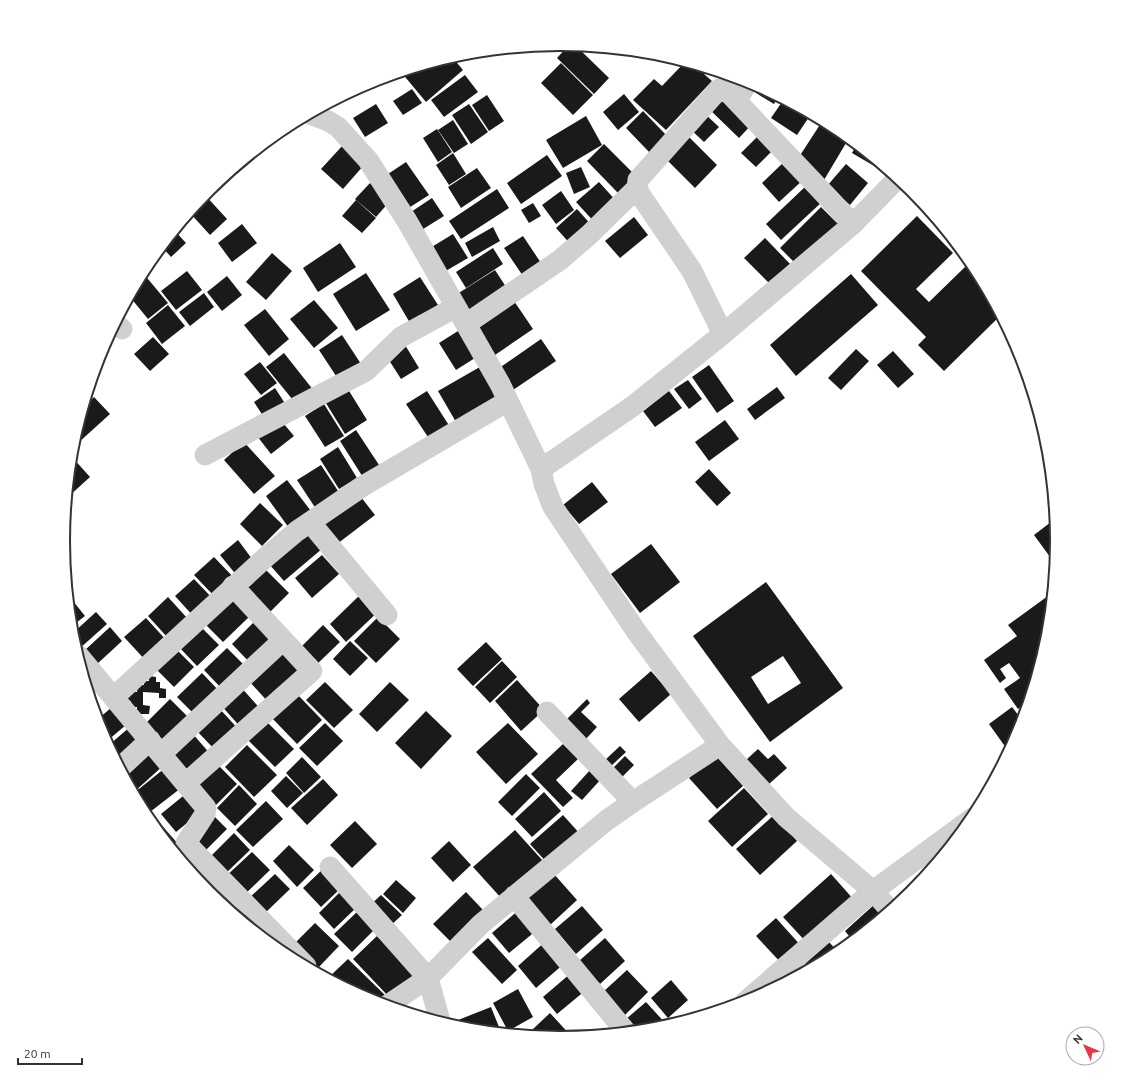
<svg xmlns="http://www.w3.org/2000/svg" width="1121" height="1082" viewBox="0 0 1121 1082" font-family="Ubuntu,sans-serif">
<rect width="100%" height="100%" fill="#fff"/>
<path fill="#1a1a1a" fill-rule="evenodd" d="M569 45H575L609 78 594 94 557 58Z
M452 57 463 70 426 102 401 72Z
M685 62 709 69 704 74 712 81 666 130 633 100 654 79 662 86Z
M561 63 593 95 573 115 541 83Z
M719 72 738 78 731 86Z
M465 75 478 92 444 117 431 100Z
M759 86 778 97 774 104 756 93Z
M412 89 422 103 403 115 393 101Z
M721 92 753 123 739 138 706 106Z
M624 94 639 112 618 130 603 112Z
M487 95 504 121 489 131 472 105Z
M784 99 811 114 797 135 771 118Z
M376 104 388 123 365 137 353 118Z
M469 104 488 132 471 144 452 115Z
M643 111 668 137 651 154 626 128Z
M703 112 719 127 704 142 688 127Z
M586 116 602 145 563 168 546 140Z
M453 120 468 144 454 153 438 130Z
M823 120 837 128 849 138 824 180 799 157Z
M437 129 452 152 438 162 423 138Z
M761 133 776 147 756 167 741 153Z
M687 135 717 165 695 188 664 157Z
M604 144 636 176 618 193 587 161Z
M857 144 883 166 881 170 852 153Z
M343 145 364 165 343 189 321 169Z
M453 153 466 174 449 185 436 165Z
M547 155 562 176 521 204 507 183Z
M786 160 804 179 779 202 762 183Z
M406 162 429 195 407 209 385 176Z
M846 164 868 183 850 205 827 186Z
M581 167 590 187 574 194 566 173Z
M477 168 491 188 461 208 448 187Z
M599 182 619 204 597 225 576 202Z
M370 183 390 201 376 217 355 199Z
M807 185 823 201 781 240 766 224Z
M497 189 509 208 461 239 449 221Z
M561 191 574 210 556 224 542 205Z
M205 195 227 219 210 235 190 213Z
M432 198 444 216 420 231 408 214Z
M356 200 376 218 362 233 342 216Z
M533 203 541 216 529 223 521 210Z
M821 207 838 224 797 265 780 248Z
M577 209 594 228 573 247 556 228Z
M917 216 953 253 916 289 929 302 966 266 970 270 974 266 1001 315 944 371 918 345 926 337 861 271Z
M634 217 648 235 620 258 605 241Z
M242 224 257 243 232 262 218 243Z
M493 227 500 241 472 257 465 243Z
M175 231 186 243 171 257 162 247Z
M453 234 468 258 444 272 430 248Z
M523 236 545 269 527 282 504 248Z
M765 238 792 266 772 286 744 258Z
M340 243 356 267 318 292 303 268Z
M493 248 503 264 466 288 456 272Z
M272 253 292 271 266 300 246 282Z
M495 270 510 293 469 320 454 296Z
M187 271 202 290 176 310 161 291Z
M143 273 168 303 148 319 130 297Z
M366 273 390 310 356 331 333 294Z
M851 274 878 305 796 376 770 345Z
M227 276 242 295 222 311 207 292Z
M420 277 438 305 410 323 393 294Z
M204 293 214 307 190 326 179 312Z
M314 300 338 328 314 348 290 319Z
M514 301 533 329 495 355 476 327Z
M168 305 185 326 162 344 146 323Z
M265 309 289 339 269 356 244 325Z
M458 331 475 358 456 370 439 343Z
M342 335 363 367 340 382 319 350Z
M153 337 169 354 150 371 134 354Z
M541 339 556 361 510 392 495 371Z
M405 345 419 368 401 379 387 357Z
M856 349 869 361 841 390 828 378Z
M893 351 914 374 898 388 877 365Z
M284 353 314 391 297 405 266 367Z
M260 362 277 383 261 395 244 374Z
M485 364 503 395 456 422 438 391Z
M709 365 734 401 717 413 692 377Z
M688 380 702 399 689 409 674 389Z
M346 386 367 420 345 434 324 400Z
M777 387 785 398 755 420 747 409Z
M275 388 286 405 265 419 254 402Z
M427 391 450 427 430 440 406 404Z
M669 391 682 408 655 427 643 411Z
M94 397 110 414 78 443 74 439 85 406Z
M324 404 344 436 325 447 305 416Z
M279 418 294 436 271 454 257 436Z
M725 420 739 439 709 461 695 442Z
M356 430 383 471 366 482 340 441Z
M244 442 275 476 254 494 224 460Z
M338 447 357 478 339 489 320 459Z
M72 457 90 477 68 497V492Z
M321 465 342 497 318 512 297 480Z
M709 469 731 493 717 506 695 482Z
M287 480 311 511 289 528 266 496Z
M592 482 608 502 579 524 563 505Z
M357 492 375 515 337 544 319 522Z
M260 503 283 525 262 546 240 524Z
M1055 519 1057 541 1056 559 1053 561 1034 535Z
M308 530 323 548 284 581 269 564Z
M238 540 255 563 238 577 220 555Z
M651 544 680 582 640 613 611 574Z
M322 555 339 574 312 598 295 578Z
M214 557 237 581 217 599 194 575Z
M265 569 289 593 266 616 242 591Z
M194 579 214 600 195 618 175 596Z
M766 582 843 688 770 742 693 636ZM783 656 801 683 768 704 751 677Z
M364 591 381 609 346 642 330 624Z
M1052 593 1048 638 1029 701 1018 709 1004 689 1020 678 1009 663 1000 669 1006 678 1000 683 984 660 1017 636 1008 625Z
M168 597 188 619 168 638 148 616Z
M233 597 251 615 223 642 205 624Z
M73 601 85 616 72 626 70 603Z
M96 612 107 624 79 649 75 644 73 633Z
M378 617 400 639 376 663 354 641Z
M146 618 168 642 147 662 124 637Z
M256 620 277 642 253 666 232 644Z
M323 625 340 642 313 668 297 651Z
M200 626 219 645 197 666 179 647Z
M110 627 122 641 96 665 84 651Z
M350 641 368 658 350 676 333 659Z
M486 642 502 659 473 686 457 669Z
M227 648 247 668 223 690 204 670Z
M176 649 194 667 174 687 156 669Z
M283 649 305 674 270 704 248 680Z
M502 661 517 677 490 703 475 687Z
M651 671 671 694 639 722 619 699Z
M202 673 221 693 197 717 177 697Z
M149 676 156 677V682H160V688L166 689V698H159V693L143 692V705L150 706 149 714H137V707H131V701H127V694L132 691 137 692 138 685H144V681H149Z
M517 680 544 710 521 731 495 701Z
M325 682 353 710 334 728 306 700Z
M390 682 409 700 377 732 359 714Z
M239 685 264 713 244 731 219 703Z
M297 694 322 720 297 744 272 718Z
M170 699 191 720 162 749 142 727Z
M587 699 590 703 581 712 597 727 585 740 565 721Z
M112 707 126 725 107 741 98 719Z
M218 707 241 732 218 753 194 728Z
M1012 707 1023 721 1020 731 1009 752 989 724Z
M426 711 452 736 421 769 395 743Z
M267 722 294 749 275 767 248 740Z
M325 723 343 741 317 766 299 748Z
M508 723 538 754 506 784 476 752Z
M131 726 145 743 119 764 109 745Z
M192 733 212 756 188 778 167 756Z
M563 744 578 759 556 780 573 798 563 807 531 774Z
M247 745 277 775 254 797 225 767Z
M147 746 164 765 134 792 121 769Z
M620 746 626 752 610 767 604 761Z
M758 749 768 759 774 754 787 768 769 784 746 760Z
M715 754 743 786 717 809 689 778Z
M625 756 634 765 619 780 610 771Z
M302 757 321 777 304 793 286 773Z
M216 763 237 784 215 806 194 785Z
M165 768 181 788 150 812 134 793Z
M591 769 602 778 582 800 571 791Z
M526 774 540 788 512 816 498 802Z
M286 776 303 793 287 808 271 791Z
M323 779 338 795 307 825 291 808Z
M239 785 257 804 235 826 217 808Z
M744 788 768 814 732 847 708 821Z
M188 792 203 810 176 832 161 814Z
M544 792 561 811 532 837 515 819Z
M266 801 283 819 253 847 236 830Z
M563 815 581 835 548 864 530 844Z
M774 815 797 841 760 875 736 849Z
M214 816 227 829 204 852 191 839Z
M158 821 179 845 174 850 154 825Z
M355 821 377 844 352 868 330 845Z
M515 830 543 861 502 899 473 867Z
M234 833 250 850 224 875 208 859Z
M449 841 471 865 453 882 431 858Z
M289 845 314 870 297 887 273 861Z
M252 852 270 870 242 897 224 878Z
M191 862 215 887 210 893 187 865Z
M324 868 342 887 321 907 303 888Z
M553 873 577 900 550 925 525 898Z
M275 874 290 889 264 914 249 898Z
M831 874 855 901 808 944 783 917Z
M396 880 416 898 403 913 383 894Z
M342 890 358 906 334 929 319 913Z
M466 892 483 910 451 942 433 924Z
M381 895 402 915 389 927 368 907Z
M230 898 258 926 254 930 223 904Z
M876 903 886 914 853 941 845 931Z
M582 906 603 930 576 954 555 929Z
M360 909 377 927 352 952 334 934Z
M520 909 537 930 509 953 492 933Z
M776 918 803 948 784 966 756 936Z
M315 923 339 946 318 968 294 944Z
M377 936 414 975 390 998 353 959Z
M488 938 517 970 502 984 472 952Z
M605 938 625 961 600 984 579 961Z
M547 940 566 962 536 988 518 966Z
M829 942 839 953 810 969 805 963Z
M348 959 387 997 381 1003 370 1000 328 978Z
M627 970 648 992 625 1015 603 992Z
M571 973 586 990 557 1014 543 997Z
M671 980 688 1000 668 1018 651 998Z
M518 989 533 1017 508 1031 493 1003Z
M646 1002 667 1025 636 1031 626 1019Z
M491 1007 501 1032 463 1028 454 1026 453 1022Z
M550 1013 572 1037 560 1038 537 1036 532 1030Z"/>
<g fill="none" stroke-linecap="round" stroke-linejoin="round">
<path stroke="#d0d0d0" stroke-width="21" d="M737 101 748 81
M310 114 328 121 338 127 368 160 407 221 500 384 541 469 544 484 553 507 636 631 720 745 786 817 873 891 890 910
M116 324 122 329
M466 324 560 260 589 235 637 188
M723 334 692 271 641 196 637 188 638 180 719 89 722 88 728 92 853 224
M205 455 366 371 401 337 456 307
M541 469 633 406 723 334 853 224 898 178
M310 522 387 615
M78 655 206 808 205 814 186 843 306 966
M114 697 266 557 297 531 363 486 508 401
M547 712 633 802
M161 754 283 640
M121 767 150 740
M186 783 312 671 233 586
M330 867 428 978 388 1005
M514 896 626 1032
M745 1002 873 891 974 817
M440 1021 428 978 481 924 607 820 633 802 720 745"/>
</g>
<path d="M0 0H1121V1082H0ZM70 541a490 490 0 1 1 980 0a490 490 0 1 1-980 0Z" fill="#fff" fill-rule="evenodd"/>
<path fill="none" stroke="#333" stroke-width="2" d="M70 541a490 490 0 1 1 980 0a490 490 0 1 1-980 0Z"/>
<g transform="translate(1085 1046) rotate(314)"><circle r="19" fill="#ffffff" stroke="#adadad"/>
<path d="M0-3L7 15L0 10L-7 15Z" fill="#e63946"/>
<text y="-6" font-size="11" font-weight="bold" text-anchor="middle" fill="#333333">N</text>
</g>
<path d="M18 1058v6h64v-6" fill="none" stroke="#333333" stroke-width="2"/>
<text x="24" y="1058" font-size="12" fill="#333333" stroke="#ffffff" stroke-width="3" paint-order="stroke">20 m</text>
</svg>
